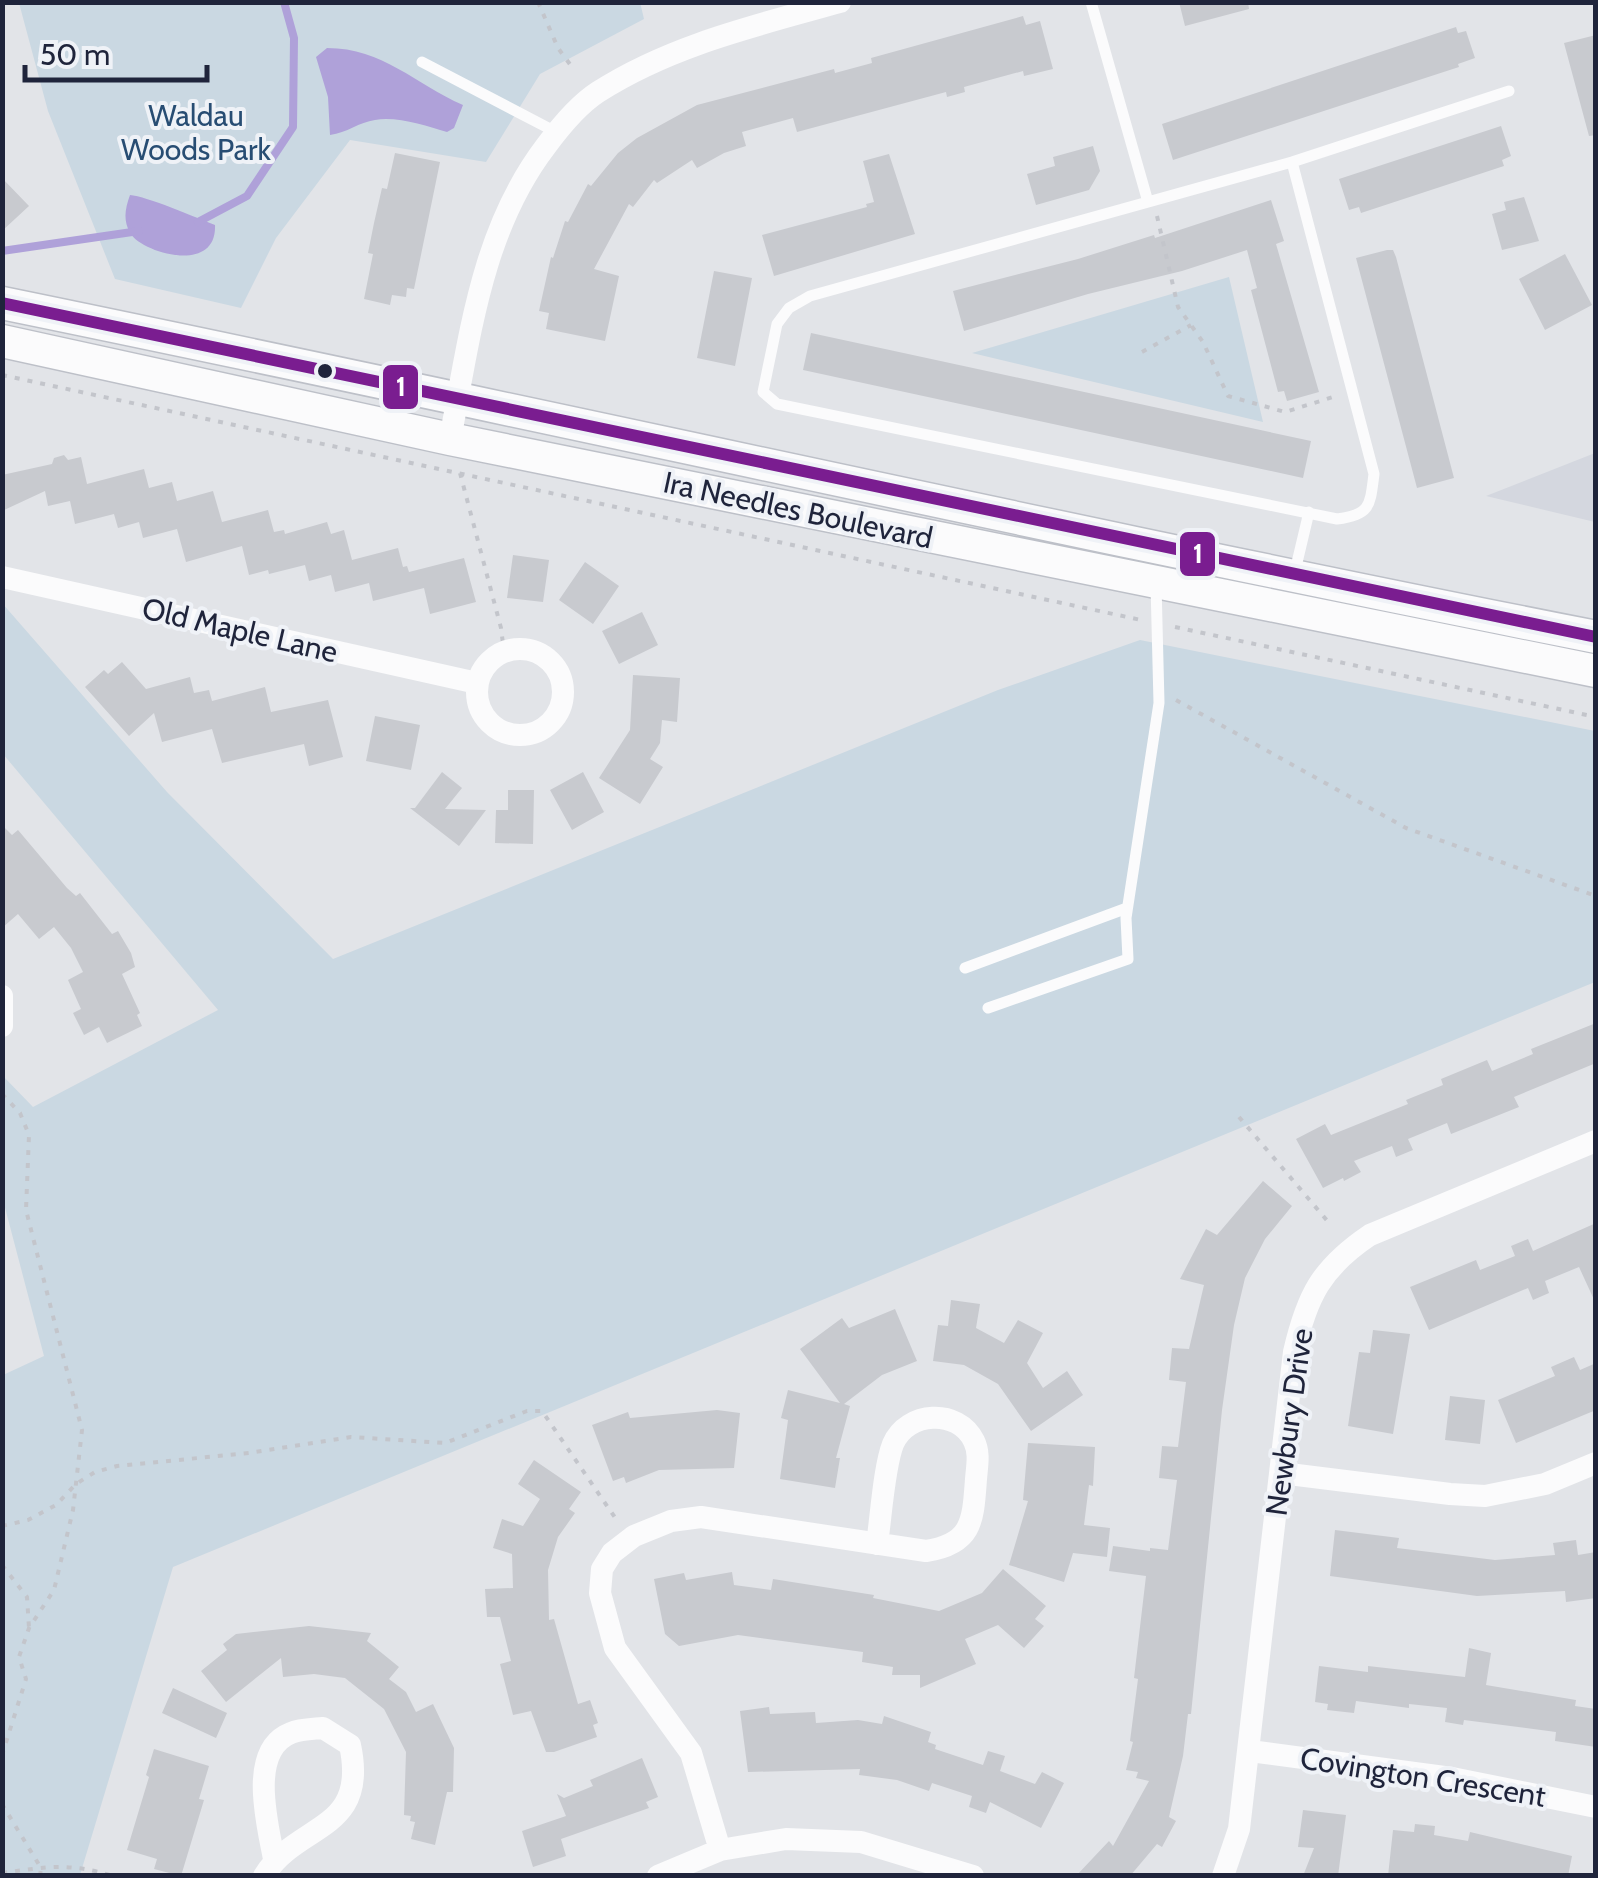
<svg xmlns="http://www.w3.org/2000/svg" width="1598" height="1878" viewBox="0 0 1598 1878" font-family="Cabin,sans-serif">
<rect width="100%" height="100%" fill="#e2e4e8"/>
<path fill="#d4d7df" d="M1595 453V522L1486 496Z"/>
<path fill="#cad8e2" d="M640 2 644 19 540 74 486 162 350 140 276 238 241 308 115 279 48 111 19 3Z
M1229 277 1263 422 972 353Z
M2 603 167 792 333 959 998 690 1140 640 1595 731V982L173 1567 80 1875H3V1375L44 1356 3 1200V1076L33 1107 218 1010 3 754Z"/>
<path fill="#afa1d9" d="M327 48C383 48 415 84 463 105L454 128 447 132C426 126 397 116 375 120 359 122 347 133 330 135L328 97 316 57Z
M130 195C146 196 197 218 215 225 217 275 142 253 130 233 123 220 125 209 130 195Z"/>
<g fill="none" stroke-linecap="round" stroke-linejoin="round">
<path stroke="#afa1d9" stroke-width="8" d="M198 222 247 196 293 127 294 38 284 2
M2 251 139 231"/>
</g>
<path fill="#c8cacf" d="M1179 2H1248L1249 9 1185 26Z
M1023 16 1026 25 1040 21 1053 69 1024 76 1023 71 964 87 965 92 947 97 946 92 797 132 793 118 742 132 746 146 724 153 697 168 692 160 657 183 654 180 633 207 629 204 594 269 619 276 605 341 546 329 549 313 539 311 551 257 553 258 565 221 568 222 588 184 591 186 618 153 637 138 697 105 834 69 835 73 872 63 871 58Z
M1456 27 1458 33 1466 31 1475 58 1458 64 1459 67 1173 160 1162 124Z
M1596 35V135L1589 136 1564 43Z
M1501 126 1511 156 1502 160 1504 166 1361 213 1359 207 1349 210 1339 179Z
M1093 146 1100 171 1089 190 1036 205 1027 174 1055 166 1053 157Z
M395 153 440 162 414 289 407 288 406 297 392 295 390 305 364 299 373 254 368 253 374 223 382 188 387 189Z
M889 154 915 234 774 276 762 235 867 207 866 204 874 202 863 161Z
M2 178 29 206 2 231Z
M1524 197 1539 241 1502 250 1492 214 1506 210 1504 202Z
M1271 200 1284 241 1276 244 1319 392 1287 401 1284 391 1278 392 1251 290 1257 288 1247 250 1182 271 1088 294 964 331 953 291 1078 259 1154 235 1155 238Z
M1387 250H1393L1396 257 1454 478 1417 488 1356 258Z
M1565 254 1592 305 1545 330 1519 279Z
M714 271 752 278 735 366 697 358Z
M811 333 1311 441 1303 478 803 370Z
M64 455 68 460 81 457 87 484 144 469 149 488 172 482 177 501 213 491 222 522 268 510 274 532 284 530 285 534 327 522 331 534 344 530 352 560 398 548 403 567 407 566 409 572 464 558 476 602 430 614 424 588 373 601 369 583 335 592 331 575 309 581 305 565 269 574 268 570 249 575 242 546 186 562 177 529 143 538 139 522 118 528 114 514 75 524 70 501 48 506 45 491 2 511V475L52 464 54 458Z
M513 555 549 560 543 602 507 598Z
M585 562 619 586 593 624 559 600Z
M642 612 658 645 619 664 602 631Z
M122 662 146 689 190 677 194 693 209 690 212 701 265 687 271 712 328 700 343 757 309 766 304 744 222 763 212 729 162 742 154 713 129 736 85 687 104 670 108 674Z
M633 675 680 678 677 722 662 720 660 743 650 759 663 767 640 804 599 778 630 730Z
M375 716 420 725 411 770 366 761Z
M442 772 462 788 445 809 486 810 459 846 410 808H415Z
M583 772 604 812 572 830 550 790Z
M508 790H534L533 844 495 843 496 810H508Z
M2 825 12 835 18 830 67 888 76 896 80 893 112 934 118 931 131 953 135 967 122 974 140 1013 137 1015 142 1026 107 1043 99 1027 84 1035 73 1013 81 1009 68 980 83 972 71 948 54 927 39 939 18 914 2 928Z
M1596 1023V1063L1514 1097 1519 1107 1489 1119 1451 1134 1447 1123 1408 1139 1413 1150 1396 1157 1392 1146 1354 1161 1361 1172 1344 1181 1343 1178 1323 1188 1296 1139 1325 1124 1331 1135 1408 1104 1406 1100 1443 1085 1441 1079 1487 1060 1492 1071 1533 1054 1531 1049Z
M1263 1181 1292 1206 1265 1239 1245 1278 1234 1325 1222 1410 1191 1714H1188L1183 1756 1169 1817 1176 1821 1162 1847 1157 1844 1130 1876H1076L1109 1841 1113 1846 1149 1781 1136 1778 1138 1772 1126 1770 1133 1742 1130 1741 1138 1679 1134 1678 1146 1576 1109 1571 1113 1546 1150 1551V1548L1168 1550 1177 1480 1159 1478 1162 1446 1178 1447 1186 1382 1169 1380 1172 1348 1189 1349 1204 1285 1180 1279 1206 1229 1217 1235Z
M1596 1223V1304L1579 1267 1545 1281 1549 1293 1533 1300 1528 1288 1429 1330 1410 1287 1476 1260 1480 1270 1515 1256 1511 1246 1528 1239 1533 1251Z
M951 1300 980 1304 976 1328 1004 1343 1018 1320 1043 1333 1027 1363 1043 1388 1067 1371 1083 1395 1031 1431 998 1384 964 1365 933 1361 938 1325 948 1326Z
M895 1309 917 1361 882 1375 844 1404 850 1406 836 1458H840L835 1488 780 1479 788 1420 781 1418 788 1390 840 1403 800 1349 842 1318 849 1328Z
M1373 1330 1410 1334 1393 1434 1348 1426 1359 1352 1370 1353Z
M1574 1357 1580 1370 1596 1363V1410L1516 1443 1498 1400 1555 1376 1551 1367Z
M1450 1396 1485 1400 1480 1444 1445 1440Z
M717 1410 740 1413 734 1468 659 1470 626 1483 624 1477 613 1481 592 1425 628 1412 630 1418Z
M1028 1443 1095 1447 1093 1486 1089 1485 1084 1525 1110 1528 1107 1557 1073 1553 1064 1582 1009 1565 1028 1501 1023 1500Z
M534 1460 581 1492 569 1509 575 1513 558 1537 548 1570 549 1620 554 1619 578 1704 590 1700 598 1723 593 1725 597 1737 554 1752H546L531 1711 513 1715 500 1664 511 1661 500 1617H487L485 1589 513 1588 512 1554 493 1548 502 1519 523 1526 540 1499 518 1484Z
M1335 1530 1399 1538 1397 1548 1495 1560 1555 1555 1553 1543 1576 1540 1578 1555 1596 1552V1598L1566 1602 1565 1591 1477 1596 1330 1576Z
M1003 1569 1046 1606 1035 1619 1044 1626 1024 1648 998 1625 965 1639 976 1664 920 1688V1675H892L893 1667 862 1662 863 1652 738 1635 679 1646 665 1634 654 1579 684 1573 686 1580 732 1572 734 1585 771 1590 773 1579 874 1595 873 1598 939 1611 982 1593Z
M309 1626 371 1633 367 1641 399 1667 389 1679 406 1692 416 1712 433 1704 454 1748 453 1792H447L435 1845 411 1839 415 1822 410 1821 411 1816 404 1815 406 1752 384 1709 345 1678 314 1674 283 1677 281 1658 226 1702 201 1671 227 1650 223 1644 236 1634Z
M1469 1648 1491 1653 1486 1685 1576 1700 1575 1706 1596 1709V1747L1555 1741 1556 1732 1464 1720 1463 1725 1445 1722 1447 1708 1409 1704V1708L1356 1701 1354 1713 1327 1710 1328 1704 1315 1702 1319 1666 1368 1672V1666L1465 1677Z
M173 1688 227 1713 216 1738 162 1713Z
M769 1707 770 1714 815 1712 816 1723 858 1720 882 1724 884 1716 931 1732 928 1742 936 1745 935 1749 983 1765 988 1751 1005 1756 1000 1771 1035 1784 1042 1772 1064 1783 1041 1828 990 1802 986 1813 969 1807 972 1796 932 1783 929 1791 897 1780 859 1775 860 1769 748 1772 740 1711Z
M154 1749 209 1766 199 1799 204 1800 181 1876 154 1869 157 1859 127 1850 149 1777 146 1775Z
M642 1758 658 1797 646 1802 649 1808 561 1839 566 1856 533 1867 522 1831 566 1816 557 1794 564 1798 593 1786 590 1780Z
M1303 1810 1346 1815 1338 1876H1303L1314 1848 1298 1847Z
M1415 1824 1435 1826 1434 1835 1468 1841 1470 1832 1572 1856 1568 1876H1388L1393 1830 1414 1832Z"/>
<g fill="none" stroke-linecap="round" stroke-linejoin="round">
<defs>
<path id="secondary" d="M2 303C534 412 1063 532 1596 637
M2 341 450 439 1596 671"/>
</defs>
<use href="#secondary" stroke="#bdc0c8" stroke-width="35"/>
<path stroke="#c3c5cb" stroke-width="4" stroke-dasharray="5 8" stroke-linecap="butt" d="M538 2 558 48 572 67
M1157 216 1178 307 1203 342 1228 396 1285 412 1333 397
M1142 352 1191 325
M2 375 1141 620
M460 473 501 628 504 652
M1175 627 1596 717
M1176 700 1406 828 1596 896
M2 1094 20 1113 29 1135 26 1210 82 1430 73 1510 54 1590 29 1628 19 1657 26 1679 2 1755
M1239 1117 1330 1224
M2 1526 28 1520 56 1505 76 1484 95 1472 117 1466 249 1453 351 1437 445 1443 527 1411H542L616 1519
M2 1565 27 1597 29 1628
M2 1804 41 1868 40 1876
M2 1873C48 1867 67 1862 113 1876"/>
<path stroke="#fbfbfc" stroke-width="11" d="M1091 2 1148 202
M422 62 556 132
M1292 162 1374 474C1370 505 1371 515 1337 519L777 404 763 392 777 324 789 308 810 296 1292 162 1509 91
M1295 571 1309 512
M965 968 1127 908
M988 1008 1128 959 1126 918 1159 703 1156 584"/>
<path stroke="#fbfbfc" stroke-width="22" d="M450 439C470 337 481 231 546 146 560 127 578 105 598 92 671 45 758 25 840 2
M2 577 477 683
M477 692a43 43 0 1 1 86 0a43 43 0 1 1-86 0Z
M2 996V1026
M1281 1473 1450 1494 1485 1496 1545 1484 1596 1463
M1250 1751 1452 1778 1596 1807
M720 1850 691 1753 615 1648 600 1593 602 1569 612 1553 634 1536 671 1521 701 1517 926 1551C973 1544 973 1520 976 1479 977 1466 980 1453 974 1441 958 1408 907 1411 893 1444 884 1467 881 1517 877 1544
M264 1876C297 1822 369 1833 350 1745L323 1728C313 1729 300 1729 291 1733 247 1750 268 1826 274 1859
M658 1876 720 1850 786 1839 861 1842 973 1876
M1223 1876 1239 1829 1294 1352C1307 1296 1321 1268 1370 1235L1596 1141"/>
<use href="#secondary" stroke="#fbfbfc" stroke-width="32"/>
<defs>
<path id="bus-1" d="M2 303 1596 637"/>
</defs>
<use href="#bus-1" stroke="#eff2f7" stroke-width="20"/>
<use href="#bus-1" stroke="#7a1d90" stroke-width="12"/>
</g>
<circle fill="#1f243b" stroke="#eff2f7" stroke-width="4" cx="325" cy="371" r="9"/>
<g text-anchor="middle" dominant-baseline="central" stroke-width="8" stroke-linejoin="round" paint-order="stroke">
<g font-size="30" fill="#284d73" stroke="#eff2f7">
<text x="196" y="115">Waldau<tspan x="196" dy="34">Woods Park</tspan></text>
</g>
<g font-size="30" fill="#1f243b" stroke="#eff2f7">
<text transform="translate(798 510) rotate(12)">Ira Needles Boulevard</text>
<text transform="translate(240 630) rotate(13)">Old Maple Lane</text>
<text transform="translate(1289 1422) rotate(-82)">Newbury Drive</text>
<text transform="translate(1423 1777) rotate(9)">Covington Crescent</text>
</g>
</g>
<g stroke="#eff2f7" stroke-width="4">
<rect x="381" y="363" width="39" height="48" rx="10" fill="#7a1d90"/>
<rect x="1178" y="530" width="39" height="48" rx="10" fill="#7a1d90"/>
</g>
<g font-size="28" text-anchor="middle" font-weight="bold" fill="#fff">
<text x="401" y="396">1</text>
<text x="1198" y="563">1</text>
</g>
<rect width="1598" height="1878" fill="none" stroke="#1f243b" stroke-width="10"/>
<path d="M25 65v15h182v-15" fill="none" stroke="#1f243b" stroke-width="5"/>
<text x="40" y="65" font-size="30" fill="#1f243b" stroke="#eff2f7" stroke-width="8" paint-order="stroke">50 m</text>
</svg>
